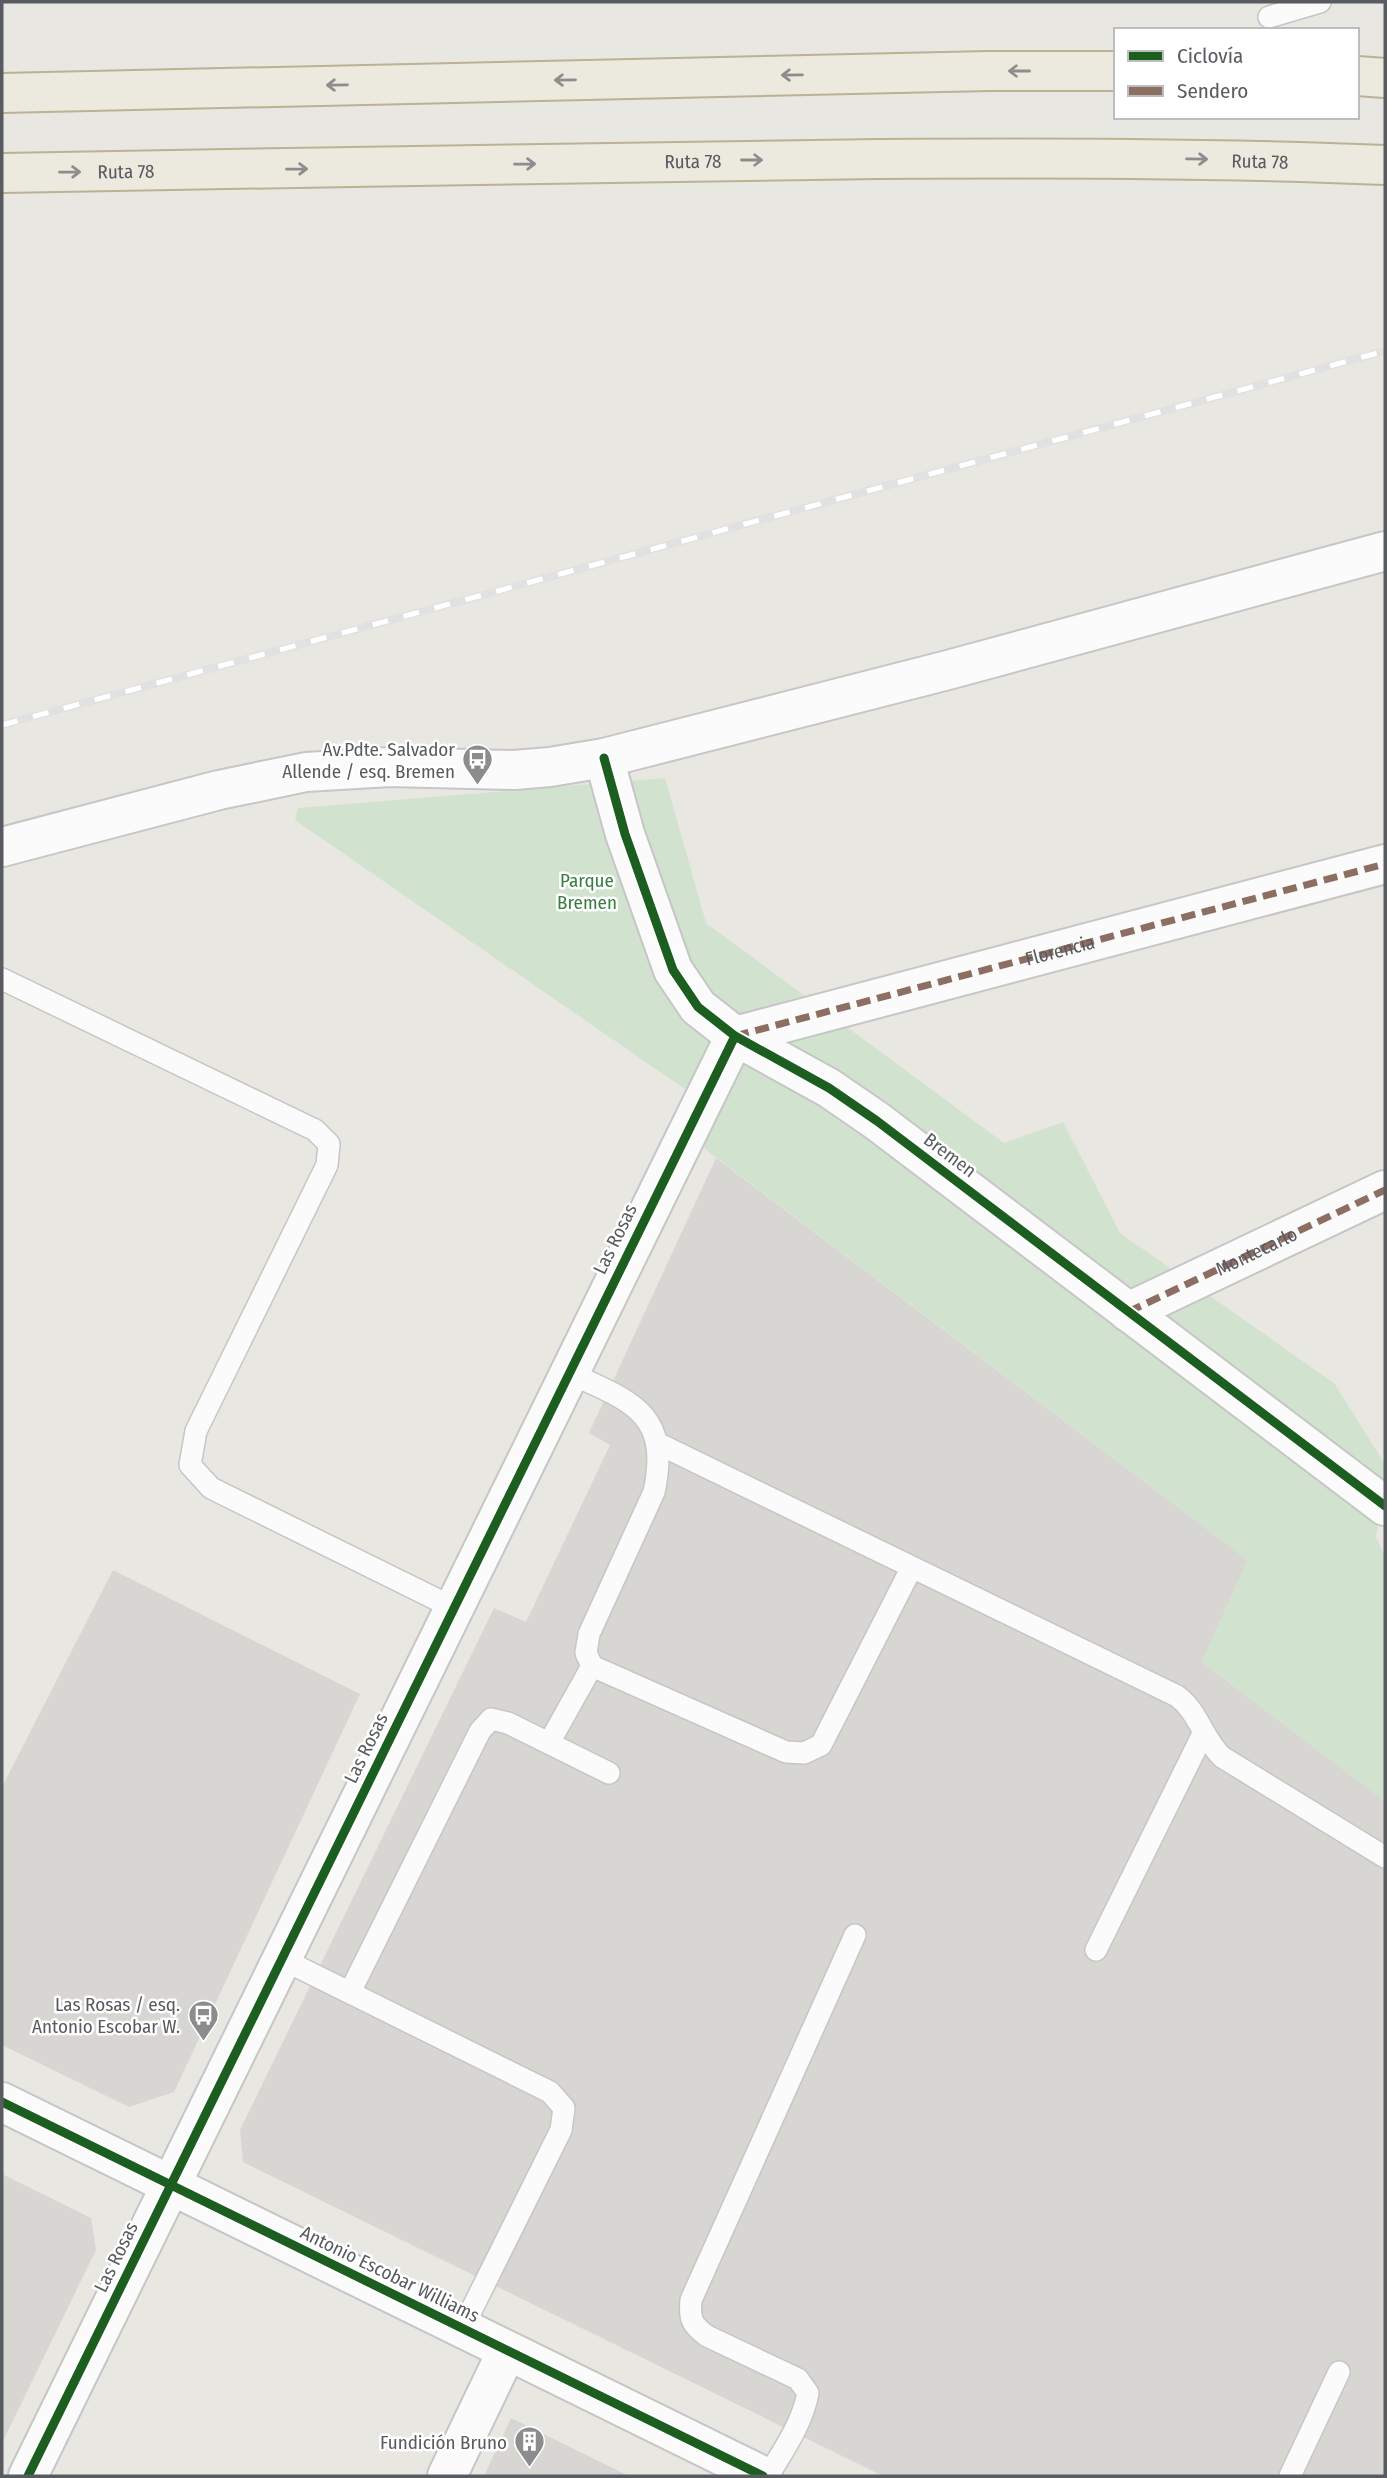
<svg xmlns="http://www.w3.org/2000/svg" width="1387" height="2478" viewBox="0 0 1387 2478" font-family="'Fira Sans Condensed',sans-serif">
<rect width="100%" height="100%" fill="#e8e7e2"/>
<path fill="#d8d6d2" d="M716 1158 1248 1560 1202 1662 1385 1801V2476H883L243 2162 240 2130 494 1608 526 1622 610 1445 589 1433Z
M113 1570 360 1694 174 2092 129 2107 2 2045V1787Z
M2 2174 91 2218 96 2250 2 2443Z
M511 2418 629 2476H484Z"/>
<path fill="#d1e3cf" d="M665 778 706 923 1004 1143 1063 1122 1120 1233 1334 1383 1385 1464V1485L1376 1537 1385 1556V1801L1202 1662 1248 1560 676 1127 692 1094 295 820 298 808Z"/>
<g fill="none" stroke-linecap="round" stroke-linejoin="round">
<defs>
<path id="lane" d="M1269 17 1320 2
M2 979 315 1130 329 1144 327 1165 196 1431 190 1465 211 1488 454 1608
M569 1373C631 1401 671 1413 654 1492L589 1634 586 1653 592 1666 786 1752 804 1753 821 1745 912 1567
M657 1443 1177 1696C1198 1711 1203 1739 1222 1757L1385 1857
M549 1743 592 1666
M1096 1950 1203 1734
M282 1959 550 2092 564 2108 561 2130 462 2329
M350 1992 480 1731 491 1719 508 1723 609 1773
M768 2476C784 2449 802 2424 808 2393L798 2379 707 2336C692 2325 689 2319 691 2300L855 1935
M1290 2476 1339 2372"/>
<g id="street">
<path d="M604 758 625 834 673 970 698 1007 735 1036 829 1088 877 1121 1385 1506"/>
<path id="s1" d="M735 1036 1385 864"/>
<path id="s2" d="M1128 1312 1385 1190"/>
<path d="M28 2476 735 1036"/>
<path d="M447 2476 507 2351"/>
</g>
<path id="secondary" d="M2 847 219 790 306 772 390 767 514 770 550 767 604 758 948 670 1385 551
M2 2102 763 2476"/>
<g id="highway">
<path d="M1357 76 1385 78"/>
<path d="M2 93 989 71H1116"/>
<path id="s3" d="M2 173C294 169 586 161 878 159 1047 158 1216 158 1385 165"/>
</g>
</defs>
<use href="#lane" stroke="#c5c6c5" stroke-width="24"/>
<use href="#street" stroke="#c5c6c5" stroke-width="42"/>
<use href="#secondary" stroke="#c5c6c5" stroke-width="42"/>
<use href="#highway" stroke="#bbb193" stroke-width="42"/>
<use href="#lane" stroke="#fcfbfb" stroke-width="21"/>
<use href="#street" stroke="#fcfbfb" stroke-width="38"/>
<use href="#secondary" stroke="#fcfbfb" stroke-width="38"/>
<use href="#highway" stroke="#eceadf" stroke-width="38"/>
<defs>
<path id="rail" d="M2 725 1385 351"/>
</defs>
<use href="#rail" stroke="#e0e1e0" stroke-width="8"/>
<use href="#rail" stroke="#fff" stroke-width="5" stroke-dasharray="16" stroke-linecap="butt"/>
<path stroke="#8d6e63" stroke-width="7" stroke-dasharray="14 7" stroke-linecap="butt" d="M735 1036 1385 864
M1128 1312 1385 1190"/>
<defs>
<path id="cycleway" d="M604 758 625 834 673 970 698 1007 735 1036 829 1088 877 1121 1385 1506
M2 2102 763 2476
M28 2476 735 1036"/>
</defs>
<use href="#cycleway" stroke="#fff" stroke-width="13"/>
<use href="#cycleway" stroke="#1b5e20" stroke-width="9"/>
</g>
<defs><path id="oneway-shaft" d="M-6 0H5M1.5-3L5.5 0L1.5 3" fill="none" stroke-width="1.6" stroke-linecap="round" stroke-linejoin="round" transform="scale(1.75)"/></defs>
<g stroke="#8c8d8c">
<use href="#oneway-shaft" transform="translate(1019 71) rotate(180)"/>
<use href="#oneway-shaft" transform="translate(792 75) rotate(179)"/>
<use href="#oneway-shaft" transform="translate(565 80) rotate(179)"/>
<use href="#oneway-shaft" transform="translate(337 85) rotate(179)"/>
<use href="#oneway-shaft" transform="translate(1197 159) rotate(1)"/>
<use href="#oneway-shaft" transform="translate(752 160)"/>
<use href="#oneway-shaft" transform="translate(525 164) rotate(-1)"/>
<use href="#oneway-shaft" transform="translate(297 169) rotate(-1)"/>
<use href="#oneway-shaft" transform="translate(70 172) rotate(-1)"/>
</g>
<defs>
<symbol id="bus-pin" viewBox="-11 -11 22 30"><path d="M0 17L-7.5 6A9.5 9.5 0 1 1 7.5 6Z" fill="#8a8c8d" stroke="#fff"/><path d="M-5-6H5V4H4V6H2V4H-2V6H-4V4H-5ZM-3.5-4V0h7V-4ZM-3.5 1.2v1.5H-2V1.2ZM2 1.2v1.5H3.5V1.2Z" fill="#fff"/></symbol>
<symbol id="building-pin" viewBox="-11 -11 22 30"><path d="M0 17L-7.5 6A9.5 9.5 0 1 1 7.5 6Z" fill="#8a8c8d" stroke="#fff"/><path d="M-4-6H4V6H1V3H-1V6H-4ZM-2.5-4.3h1.7v1.8h-1.7ZM.8-4.3h1.7v1.8H.8ZM-2.5-1h1.7V.8h-1.7ZM.8-1h1.7V.8H.8Z" fill="#fff"/></symbol>
</defs>
<g fill-rule="evenodd">
<use href="#bus-pin" x="460" y="742" width="35" height="47"/>
<use href="#bus-pin" x="186" y="1998" width="35" height="47"/>
<use href="#building-pin" x="512" y="2424" width="35" height="47"/>
</g>
<g text-anchor="middle" dominant-baseline="central" stroke-width="5" stroke-linejoin="round" paint-order="stroke">
<g font-size="19" fill="#585b5f" stroke="#fff">
<text stroke="none"><textPath href="#s3" startOffset="691">Ruta 78</textPath></text>
<text stroke="none"><textPath href="#s3" startOffset="1258">Ruta 78</textPath></text>
<text stroke="none"><textPath href="#s3" startOffset="124">Ruta 78</textPath></text>
<text stroke="none"><textPath href="#s1" startOffset="336">Florencia</textPath></text>
<text transform="translate(950 1155) rotate(37)">Bremen</text>
<text transform="translate(615 1239) rotate(-64)">Las Rosas</text>
<text stroke="none"><textPath href="#s2" startOffset="142">Montecarlo</textPath></text>
<text transform="translate(366 1748) rotate(-64)">Las Rosas</text>
<text transform="translate(116 2257) rotate(-64)">Las Rosas</text>
<text transform="translate(390 2274) rotate(26)">Antonio Escobar Williams</text>
</g>
<g font-size="19" fill="#585b5f" stroke="#fff" text-anchor="end">
<text x="455" y="749">Av.Pdte. Salvador<tspan x="455" dy="22">Allende / esq. Bremen</tspan></text>
<text x="180" y="2004">Las Rosas / esq.<tspan x="180" dy="22">Antonio Escobar W.</tspan></text>
<text x="507" y="2442">Fundición Bruno</text>
</g>
<g font-size="19" fill="#3a7d41" stroke="#fff">
<text x="587" y="880">Parque<tspan x="587" dy="22">Bremen</tspan></text>
</g>
</g>
<rect width="1387" height="2478" fill="none" stroke="#585b5f" stroke-width="7"/>
<rect x="1114" y="28" width="245" height="91" fill="#ffffff" stroke="#bcbdbf" stroke-width="2"/>
<rect x="1128" y="51" width="35" height="10" fill="#1b5e20" stroke="#bcbdbf" stroke-width="2"/>
<text x="1177" y="63" font-size="21" fill="#585b5f">Ciclovía</text>
<rect x="1128" y="86" width="35" height="10" fill="#8d6e63" stroke="#bcbdbf" stroke-width="2"/>
<text x="1177" y="98" font-size="21" fill="#585b5f">Sendero</text>
</svg>
